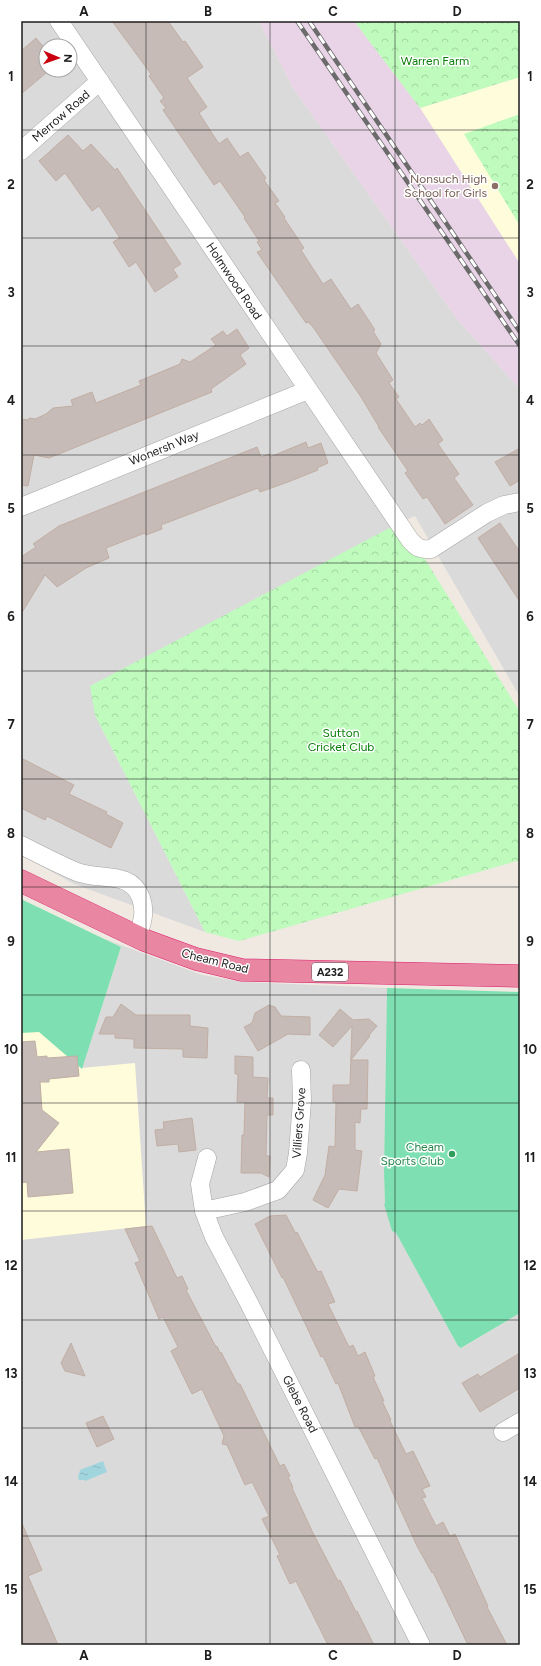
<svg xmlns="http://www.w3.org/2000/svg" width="541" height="1666" viewBox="0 0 541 1666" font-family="Figtree,sans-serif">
<defs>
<pattern id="park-crowns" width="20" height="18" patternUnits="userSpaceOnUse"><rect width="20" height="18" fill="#befbbd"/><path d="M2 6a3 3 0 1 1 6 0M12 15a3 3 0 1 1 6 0" fill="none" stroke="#a3d7a2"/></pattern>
<pattern id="water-ripples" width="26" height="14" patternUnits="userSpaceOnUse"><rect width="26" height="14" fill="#a1d5de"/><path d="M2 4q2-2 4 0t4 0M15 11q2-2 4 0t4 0" fill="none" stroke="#8ab6be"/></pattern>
</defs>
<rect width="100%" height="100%" fill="#efe9e2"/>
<path fill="#dbdada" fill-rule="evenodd" d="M21 21H259L293 88 457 319 520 389V697L415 516 399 523 95 715 205 932 74 884 21 855ZM46 46H70V70H46Z
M21 908 202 975 243 982 387 988 384 1172 385 1204 392 1231 396 1233 458 1346 462 1348 520 1313V1645H21Z"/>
<path fill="#fffcdb" d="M520 77V264L420 108Z
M21 899 121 947 82 1068 135 1063 146 1226 21 1240Z"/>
<path fill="#e8d4e6" d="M259 21H354L420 108 520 264V389L457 319 293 88Z"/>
<path fill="url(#park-crowns)" d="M354 21H520V77L420 108Z
M520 114V226L464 134Z
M399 523 418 548 520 712V860L239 941 205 932 95 715 90 686Z"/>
<path fill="#7ee0b2" d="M21 899 121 947 82 1069 39 1032 21 1033Z
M387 988 520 992V1313L461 1348 458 1346 396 1233 392 1231 384 1204H385L384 1172Z"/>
<path fill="url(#water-ripples)" d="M103 1461 107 1472 85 1481 84 1480H79L78 1477 80 1470Z"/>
<path fill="#c6bbb6" stroke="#c1aea4" d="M112 21H168L183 42 185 41 203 67 187 78 207 107 199 113 219 144 227 138 240 157 248 152 266 178 264 180 279 201 275 203 285 217 284 218 304 248 301 250 323 284 331 279 351 309 358 304 375 330 373 331 381 344 376 353 393 380 389 383 399 397 396 399 415 427 420 423 422 425 429 419 443 440 438 444 459 474 454 478 473 505 445 524 427 497 423 499 405 473 408 471 378 427H379L361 397 313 327 308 322 306 323 257 252 262 250 257 242 259 241 244 218 245 217 220 181 214 185 163 110 166 108 160 101 164 98 149 76 151 74Z
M36 38 46 50V73L21 94V51Z
M68 135 83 151 91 144 115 170 117 168 181 264 173 269 178 277 155 292 136 262 129 267 113 242 120 238 99 206 92 211 65 173 56 181 39 161Z
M237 329 249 348 240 355 246 364 211 389 212 392 49 458 34 455 28 486 21 485V419L29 420V418L35 419 46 414 53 408 73 406 71 400 92 392 96 403 141 385 139 381 180 364 182 359 190 362 216 345 211 339 223 331 227 336Z
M306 442 308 448 321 443 328 463 317 468 318 470 288 482 260 492 258 488 161 525 162 529 146 535 145 533 106 548 109 558 86 568 57 587 45 575 21 614V557L36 547 33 544 59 526 257 447 261 457 269 454 270 457Z
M520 448V480L510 486 495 462Z
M500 523 520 552V602L478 538Z
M21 758 74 785 69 794 107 812 106 814 123 823 111 848 47 816 45 820 21 808Z
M121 1004 136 1015H190V1026L208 1028 207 1058 183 1057V1049L134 1048V1039L115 1038V1034H99L106 1017H113Z
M269 1005 275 1007 281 1016 310 1017V1035L288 1034 258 1051 244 1027 252 1023 255 1013Z
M340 1009 353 1020 369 1019 377 1026 369 1035 370 1036 351 1060H368L367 1109H361L360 1123 355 1122V1150L362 1151 357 1191 339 1189 328 1208 313 1200 325 1175 329 1146 335 1147 336 1102H333V1085H350L352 1026 333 1047 319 1035Z
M35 1041 37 1057 47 1056V1058L77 1056 79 1076 49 1079V1082H40L42 1110 59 1123 36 1152 69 1149 73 1193 28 1197 27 1182 21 1183V1042Z
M235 1056 253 1057V1077L268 1078 267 1098H273V1115H267L266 1156H270L269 1177 261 1173H241L242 1135H244L245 1102H237L238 1074H235Z
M192 1118 196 1150 179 1152 178 1144 157 1146 155 1130 164 1129 163 1122Z
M286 1215 296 1234 297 1232 315 1267 318 1272 321 1271 335 1302 328 1304 349 1347 353 1345 358 1356 365 1352 375 1376 373 1377 384 1401H382L391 1420 390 1421 406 1454 413 1451 430 1486 422 1489 426 1497 422 1498 436 1526 443 1522 450 1536 455 1534 488 1606 487 1607 507 1645H468L433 1572 432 1573 417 1546 377 1458 375 1459 358 1426 355 1427 338 1383 336 1384 323 1356 321 1357 283 1277 282 1278 255 1224 270 1216Z
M152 1226 177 1278 182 1276 188 1289 186 1290 216 1347 217 1346 220 1353 221 1352 235 1379 238 1384H240L245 1394 280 1466 284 1464 290 1476 288 1477 293 1487 292 1488 313 1533 338 1581 340 1580 356 1612 357 1611 374 1645H328L296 1581 290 1584 277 1556 280 1555 262 1519 269 1516 252 1482 245 1485 227 1445 222 1444 224 1436 202 1389 192 1394 171 1351 178 1347 163 1317 159 1319 135 1263 140 1261 125 1229Z
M71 1343 85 1376 65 1371 61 1363Z
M520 1353V1388L480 1412 462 1383 478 1374 480 1377Z
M103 1416 114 1439 97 1447 86 1423Z
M21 1521 42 1570 28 1576 58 1645H25L21 1637Z"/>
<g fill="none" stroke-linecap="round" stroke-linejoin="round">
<defs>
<path id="minor" d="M59 21 410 540C417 548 421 550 431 549L487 513 504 505 520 502
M21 151 100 81
M21 507 308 390
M21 845C39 854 58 864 77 872 101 881 131 870 141 898 146 912 142 924 137 937
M207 1158 200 1184 204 1211 214 1237 249 1303 421 1645
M204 1211 245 1202 278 1190 295 1170 298 1153 302 1101 301 1070
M503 1432 520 1422"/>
<path id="highway" d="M21 881 144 940 196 959 242 970 520 976"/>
</defs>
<use href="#minor" stroke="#a4a4a4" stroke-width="19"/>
<use href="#highway" stroke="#dd1f70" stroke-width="23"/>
<use href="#minor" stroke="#fff" stroke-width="18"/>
<use href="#highway" stroke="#e987a2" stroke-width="22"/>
<defs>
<path id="rail" d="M297 21 520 346
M309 21 520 332"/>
</defs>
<use href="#rail" stroke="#6b6b6b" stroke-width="4.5"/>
<use href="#rail" stroke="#fff" stroke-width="3" stroke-dasharray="9" stroke-linecap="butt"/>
</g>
<path fill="none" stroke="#1d1d1d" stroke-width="1" stroke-opacity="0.55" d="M146 21V1645M270 21V1645M395 21V1645M21 130H520M21 238H520M21 346H520M21 455H520M21 563H520M21 671H520M21 779H520M21 887H520M21 995H520M21 1103H520M21 1211H520M21 1320H520M21 1428H520M21 1536H520"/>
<circle fill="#8d6e63" stroke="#fff" stroke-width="1.5" cx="495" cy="186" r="4"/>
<circle fill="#2e9e5b" stroke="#fff" stroke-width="1.5" cx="452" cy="1154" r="4"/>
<g text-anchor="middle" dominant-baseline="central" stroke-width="3" stroke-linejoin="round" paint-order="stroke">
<rect fill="#fff" stroke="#616161" stroke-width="1" x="312" y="963" width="36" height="18" rx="3"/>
<g font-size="11" font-weight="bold" fill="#1d1d1d">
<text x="330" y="972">A232</text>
</g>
<g font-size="12" fill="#087e08" stroke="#fff">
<text x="435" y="61">Warren Farm</text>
<text x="341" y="733">Sutton<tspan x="341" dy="14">Cricket Club</tspan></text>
</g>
<g font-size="12" fill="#1d1d1d" stroke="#fff">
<text transform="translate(61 116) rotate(-41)">Merrow Road</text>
<text transform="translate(234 281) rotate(56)">Holmwood Road</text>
<text transform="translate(164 448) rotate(-22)">Wonersh Way</text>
<text transform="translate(215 961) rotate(14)">Cheam Road</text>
<text transform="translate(299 1123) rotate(-86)">Villiers Grove</text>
<text transform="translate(300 1404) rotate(63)">Glebe Road</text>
</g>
<g font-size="12" fill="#785e54" stroke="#fff" text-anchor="end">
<text x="487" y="179">Nonsuch High<tspan x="487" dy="14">School for Girls</tspan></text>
</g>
<g font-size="12" fill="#27864d" stroke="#fff" text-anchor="end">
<text x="444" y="1147">Cheam<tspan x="444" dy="14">Sports Club</tspan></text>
</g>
</g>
<rect width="541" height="1666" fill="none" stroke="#ffffff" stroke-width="44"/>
<g transform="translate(58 58) rotate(92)"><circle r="19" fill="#ffffff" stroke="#a5a5a5"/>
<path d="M0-3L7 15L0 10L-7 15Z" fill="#ca0011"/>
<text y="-6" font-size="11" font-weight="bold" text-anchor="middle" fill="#1d1d1d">N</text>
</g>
<rect x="22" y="22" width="497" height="1622" fill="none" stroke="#1d1d1d" stroke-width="1.5"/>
<g font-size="13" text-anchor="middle" font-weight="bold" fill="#1d1d1d">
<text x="84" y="16">A</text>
<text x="208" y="16">B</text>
<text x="333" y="16">C</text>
<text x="457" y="16">D</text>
<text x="11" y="81">1</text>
<text x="530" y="81">1</text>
<text x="11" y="189">2</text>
<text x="530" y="189">2</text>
<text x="11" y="297">3</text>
<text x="530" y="297">3</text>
<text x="11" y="405">4</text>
<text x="530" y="405">4</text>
<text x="11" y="513">5</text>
<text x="530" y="513">5</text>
<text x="11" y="621">6</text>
<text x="530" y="621">6</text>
<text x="11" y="729">7</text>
<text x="530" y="729">7</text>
<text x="11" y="838">8</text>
<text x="530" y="838">8</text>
<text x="11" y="946">9</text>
<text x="530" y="946">9</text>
<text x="11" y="1054">10</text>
<text x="530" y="1054">10</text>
<text x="11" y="1162">11</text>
<text x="530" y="1162">11</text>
<text x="11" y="1270">12</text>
<text x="530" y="1270">12</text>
<text x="11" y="1378">13</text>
<text x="530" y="1378">13</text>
<text x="11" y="1486">14</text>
<text x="530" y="1486">14</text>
<text x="11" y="1594">15</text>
<text x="530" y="1594">15</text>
<text x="84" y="1660">A</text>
<text x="208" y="1660">B</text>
<text x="333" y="1660">C</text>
<text x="457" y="1660">D</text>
</g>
</svg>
